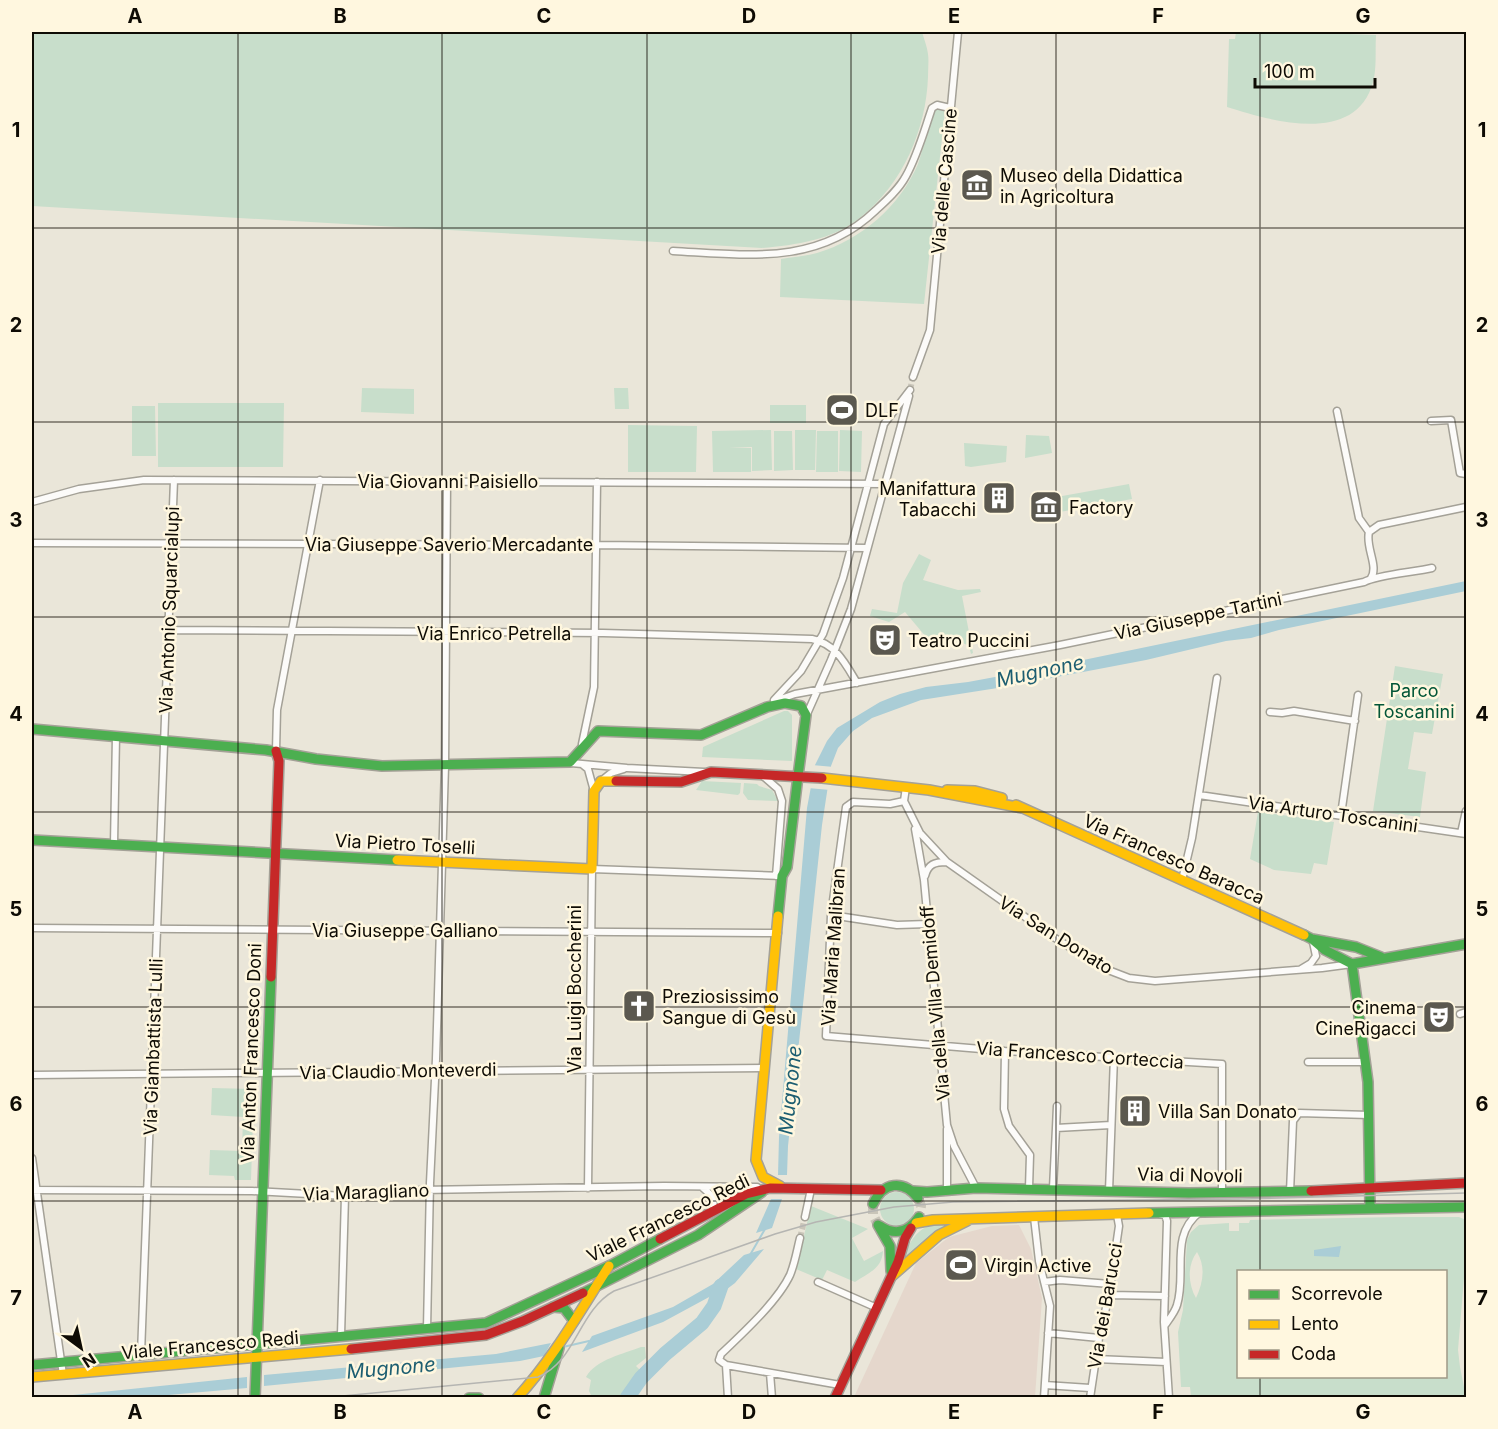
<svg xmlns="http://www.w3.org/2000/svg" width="1498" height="1429" viewBox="0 0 1498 1429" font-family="Inter,sans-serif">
<rect width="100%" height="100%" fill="#eae6d9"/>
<path fill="#e5d7cc" d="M1019 1225 1031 1249 1042 1298 1035 1397H854L916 1263 949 1237 992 1226Z"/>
<path fill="#c8decb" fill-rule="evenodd" d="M32 32H922C924 39 927 46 928 54 929 61 928 69 928 77 926 130 903 183 861 217 833 240 796 245 762 248L32 206Z
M1236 32H1295L1376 35C1375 50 1377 68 1373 82 1356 146 1271 121 1227 107L1229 39H1235Z
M937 108 945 110 924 304 780 297 781 259C793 257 806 256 817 253 861 240 900 206 918 164 923 150 931 116 937 108Z
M362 388 414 389V414L361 412Z
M614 388H628L629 409H615Z
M158 403H284L283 467H158Z
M770 405H806V423H770Z
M132 406H155L156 456H132Z
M628 425 697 426 696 472H628Z
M771 430 772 470 752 471V447H729L751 448V472H713L712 431Z
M795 430H816L815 470H795Z
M840 430 862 431 861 472 839 471Z
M774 431H792L793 470 774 471Z
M817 431H838V472H816Z
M1026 435 1049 436 1052 453 1025 458Z
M964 443 1007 446 1006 462 971 467 965 466Z
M1129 484 1132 499 1043 515 1040 500Z
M919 554 931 560 923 580 958 590 980 589 981 592 962 596 973 653 971 654 969 646 959 641 932 644 905 612 889 622 870 616 872 609 897 613 903 583Z
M1395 666 1443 674 1432 734 1414 732 1408 769 1426 772 1420 817 1373 811Z
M784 711H788L792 715V761L702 757 703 747Z
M702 781 741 783 740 793 738 795 696 790Z
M744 783 757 784 759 786 772 790 778 801 748 800 743 793Z
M1258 812 1334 822 1327 865 1314 863 1311 874 1274 870 1250 859Z
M212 1088 254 1089 251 1180H235L234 1176 209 1175 210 1150 242 1151 243 1117 211 1115Z
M880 1209a17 17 0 1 1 34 0a17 17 0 1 1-34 0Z
M811 1206 868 1229 852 1238 864 1261 883 1251C882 1269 868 1273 855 1282L827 1270 822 1280 796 1269Z
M1396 1217H1459L1466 1220V1254L1458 1350 1460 1367 1466 1397H1185H1191L1190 1387H1181L1178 1332 1183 1310 1187 1240 1191 1232 1199 1225 1229 1223V1231H1239V1223H1249L1250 1220ZM1197 1252C1206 1267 1203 1283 1196 1298 1188 1284 1187 1265 1197 1252ZM1238 1272H1446V1376H1238Z
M950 1225 909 1257 905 1255C912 1233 927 1220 950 1225Z
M641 1347H645L646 1358 636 1366 642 1372 624 1397H592L589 1391 591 1380 586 1377C596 1359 624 1354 641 1347Z"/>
<path fill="#aacdd6" d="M1466 581V591L1279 630 1251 638 1226 641 1146 660 1004 687 921 700 872 718 853 731 838 748 831 766 822 825 788 1146 787 1175H778L779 1137 807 808 815 765 827 741 837 728 880 702 900 694 926 687 968 682 1064 664Z
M771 1199H782L772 1228 756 1233Z
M1341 1246 1339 1257 1314 1256V1250Z
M764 1249 735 1283 727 1289 711 1296 663 1322 582 1352 592 1336 673 1307 713 1284 744 1255Z
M551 1343 544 1356 520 1361 264 1386V1375L496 1354Z
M247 1377V1388L135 1398H44Z"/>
<path fill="#eae6d9" d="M812 765 834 767 830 790 808 788Z"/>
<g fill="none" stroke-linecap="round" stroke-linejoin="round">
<path stroke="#aacdd6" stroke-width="2" d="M750 1255 765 1229
M563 1347 589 1341"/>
<path stroke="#aacdd6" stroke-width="15" d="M627 1398 641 1378 665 1354 702 1323 714 1306 721 1286"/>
<path stroke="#c9c5b9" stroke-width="6" stroke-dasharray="6 3" stroke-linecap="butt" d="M910 390 913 377
M800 1238 805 1217"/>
<path stroke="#c9c5b9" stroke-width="10" stroke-dasharray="10 5" stroke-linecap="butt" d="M918 1198 921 1206 919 1217
M873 1204V1215L878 1225"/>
<defs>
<path id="street" d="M673 251C747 255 818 266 876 210 887 200 899 189 906 176 918 154 924 131 932 108L937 105 950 108
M913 377 930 330 958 32
M1337 411 1359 518 1369 532C1365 547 1379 566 1371 578
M1431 421 1451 420 1460 473 1466 474
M32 502 79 489 144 480 885 484
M1369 532 1379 525 1466 507
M32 543 596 545 867 548
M168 630 603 633 812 639C836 644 845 663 857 683
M774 700 801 671 823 634 843 578 884 424 910 390
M778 700 795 694 1060 645 1364 582C1377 575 1415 572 1432 568
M1270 712 1282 713 1294 711 1355 721
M807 714 831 660 851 609 909 396
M582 744 594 687 597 482
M276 751 277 710 320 480
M571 763 627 768 704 772
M583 765 588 769 594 791
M763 776 778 789 782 801 776 876
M601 781 611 773 624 769
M906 787 904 801 920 833 947 862 1055 938 1103 968 1129 978 1155 981 1322 968 1352 964
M1199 795 1466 834
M904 801 890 804 853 802 846 807 831 915 826 1036 1005 1051 1222 1064V1192
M1341 815 1358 695
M915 829 924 880 947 1125 954 1146 976 1188
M1461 833 1466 811
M114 844 116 736
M925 876C928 864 935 862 946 862
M1182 880 1192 838 1217 678
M831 915 897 925 928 924
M32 928 778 933
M1301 969 1311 963 1316 956 1313 942
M1460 1014 1466 1012
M1005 1051 1004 1109 1009 1126 1030 1155 1029 1188
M1308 1062H1366
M32 1075 764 1068
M1056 1128 1057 1106
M947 1129V1190
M32 1158 63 1375
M702 1187 713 1197 714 1210
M588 1188 592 869 782 876
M1053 1188 1056 1128 1111 1125
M32 1190 252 1191 345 1196 422 1190 664 1186 757 1187
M1109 1191 1114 1057
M1290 1192 1293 1121 1299 1113 1369 1115
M1159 1214 1165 1215 1167 1221 1164 1322 1169 1398
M805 1217 811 1189
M1034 1217 1039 1261 1050 1306 1044 1398
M800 1238C797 1250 795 1263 790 1275 778 1301 742 1334 721 1354L719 1360 726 1365 840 1385
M818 1282 877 1308
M1044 1282 1060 1280 1110 1284
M1109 1295 1165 1296
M1165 1325C1170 1318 1175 1312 1177 1305 1187 1274 1169 1235 1200 1212
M427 1329 430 1183 436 1059 445 766 447 481
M1048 1333 1099 1338
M341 1335 345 1196
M141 1354 174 480
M1096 1359 1166 1362
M726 1365 728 1398
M770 1373 772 1398
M1045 1385 1090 1388
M1090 1398 1099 1338 1109 1295 1119 1226 1117 1215"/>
<path id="fast" d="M32 729 266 750 316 759 382 766 570 762 598 731 701 735 767 707 785 703 801 706 806 715 798 776
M32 840 397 860
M778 916 782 876 787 867 798 776
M1304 935 1312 939 1325 950 1352 964 1466 944
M1312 939 1356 947 1381 957
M1352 964 1368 1082 1370 1207
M913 1191 927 1192 976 1188 1189 1193 1311 1191
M873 1204C883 1182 903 1179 918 1198
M1149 1213 1466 1207
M878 1225 890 1246 891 1271
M880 1226C895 1236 909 1232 919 1217
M583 1293 698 1235 762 1192
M553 1307 564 1308 574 1321
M32 1365 486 1323 611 1265 660 1239
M255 1398 271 977
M469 1398H479
M544 1398 559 1348"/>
<path id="slow" d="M822 778 929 790 1022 808
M947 790 975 791 1002 798
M1016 805 1304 935
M397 860 592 869 594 791 601 781H616
M778 916 756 1160 763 1177 780 1186
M916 1223 933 1220 1149 1213
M892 1276 939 1235 967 1221
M32 1377 351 1349
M517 1398C553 1359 580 1311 609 1266"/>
<path id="jam" d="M616 781 681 782 711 772 822 778
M271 977 279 761 276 751
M1311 1191 1466 1183
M660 1239 746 1194 770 1188 881 1190
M351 1349 486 1335 523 1321 583 1293
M835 1398 898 1262 905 1238 911 1228"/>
</defs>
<use href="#street" stroke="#a4a197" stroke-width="9"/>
<use href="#fast" stroke="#a4a197" stroke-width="12"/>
<use href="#slow" stroke="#a4a197" stroke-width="12"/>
<use href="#jam" stroke="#a4a197" stroke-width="12"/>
<use href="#street" stroke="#fcfbf9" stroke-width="6"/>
<use href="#fast" stroke="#4caf50" stroke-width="9"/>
<use href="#slow" stroke="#ffc107" stroke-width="9"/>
<use href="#jam" stroke="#c62828" stroke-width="9"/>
<path stroke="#b5b5b2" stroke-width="1.5" d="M322 1398 538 1377C576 1362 578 1311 614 1291L775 1234 816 1222 894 1207 953 1202 1242 1199 1466 1193"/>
</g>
<path fill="none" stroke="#0e0b04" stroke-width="1.5" stroke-opacity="0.55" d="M238 32V1398M442 32V1398M647 32V1398M851 32V1398M1056 32V1398M1260 32V1272M32 228H1466M32 422H1466M32 617H1466M32 812H1466M32 1007H1466M32 1201H1466M1260 1376V1398"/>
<defs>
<symbol id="museum-square" viewBox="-11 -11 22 22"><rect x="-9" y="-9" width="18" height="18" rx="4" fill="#5b584f" stroke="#fff7df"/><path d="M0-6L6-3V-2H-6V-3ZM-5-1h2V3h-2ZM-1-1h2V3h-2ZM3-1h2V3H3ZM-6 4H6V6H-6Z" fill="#fff"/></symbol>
<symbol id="stadium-square" viewBox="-11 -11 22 22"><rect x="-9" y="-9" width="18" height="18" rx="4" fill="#5b584f" stroke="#fff7df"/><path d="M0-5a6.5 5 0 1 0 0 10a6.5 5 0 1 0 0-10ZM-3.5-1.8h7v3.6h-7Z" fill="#fff"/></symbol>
<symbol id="building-square" viewBox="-11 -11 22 22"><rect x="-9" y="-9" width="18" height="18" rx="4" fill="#5b584f" stroke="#fff7df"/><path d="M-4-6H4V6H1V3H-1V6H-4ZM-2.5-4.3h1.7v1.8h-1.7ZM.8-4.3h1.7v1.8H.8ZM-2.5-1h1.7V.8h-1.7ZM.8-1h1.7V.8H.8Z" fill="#fff"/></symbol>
<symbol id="theatre-square" viewBox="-11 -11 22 22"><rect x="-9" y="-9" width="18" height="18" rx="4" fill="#5b584f" stroke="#fff7df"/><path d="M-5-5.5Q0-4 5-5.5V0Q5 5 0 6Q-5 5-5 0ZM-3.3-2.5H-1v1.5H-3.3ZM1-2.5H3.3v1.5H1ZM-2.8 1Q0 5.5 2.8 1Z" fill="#fff"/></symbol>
<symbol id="church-square" viewBox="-11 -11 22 22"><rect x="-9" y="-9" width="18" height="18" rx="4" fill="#5b584f" stroke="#fff7df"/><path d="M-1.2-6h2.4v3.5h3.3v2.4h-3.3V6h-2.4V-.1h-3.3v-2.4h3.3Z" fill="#fff"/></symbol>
</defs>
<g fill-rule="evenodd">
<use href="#museum-square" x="958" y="166" width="38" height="38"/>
<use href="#stadium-square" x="823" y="391" width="38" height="38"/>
<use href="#building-square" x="980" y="479" width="38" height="38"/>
<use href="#museum-square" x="1027" y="488" width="38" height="38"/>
<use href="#theatre-square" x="866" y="621" width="38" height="38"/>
<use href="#church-square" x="620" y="987" width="38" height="38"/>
<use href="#theatre-square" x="1420" y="998" width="38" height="38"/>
<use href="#building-square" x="1116" y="1092" width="38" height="38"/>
<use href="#stadium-square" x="942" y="1246" width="38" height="38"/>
</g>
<g text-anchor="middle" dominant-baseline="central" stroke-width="5" stroke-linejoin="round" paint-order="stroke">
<g font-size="18" fill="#0e0b04" stroke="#fff7df" text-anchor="start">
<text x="1000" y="175">Museo della Didattica<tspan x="1000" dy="21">in Agricoltura</tspan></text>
<text x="865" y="410">DLF</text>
<text x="976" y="488" text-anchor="end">Manifattura<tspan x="976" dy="21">Tabacchi</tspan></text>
<text x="1069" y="507">Factory</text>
<text x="908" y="640">Teatro Puccini</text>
<text x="662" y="996">Preziosissimo<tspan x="662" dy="21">Sangue di Gesù</tspan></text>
<text x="1416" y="1007" text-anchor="end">Cinema<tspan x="1416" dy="21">CineRigacci</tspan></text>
<text x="1158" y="1111">Villa San Donato</text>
<text x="984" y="1265">Virgin Active</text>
</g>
<g font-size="18" fill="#0e0b04" stroke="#fff7df">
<text transform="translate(944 181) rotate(-85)">Via delle Cascine</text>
<text x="448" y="481">Via Giovanni Paisiello</text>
<text x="449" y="544">Via Giuseppe Saverio Mercadante</text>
<text transform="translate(169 610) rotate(-88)">Via Antonio Squarcialupi</text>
<text transform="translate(1198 616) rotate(-12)">Via Giuseppe Tartini</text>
<text x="494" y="633">Via Enrico Petrella</text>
<text transform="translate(1333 814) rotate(8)">Via Arturo Toscanini</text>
<text transform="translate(405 844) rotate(3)">Via Pietro Toselli</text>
<text transform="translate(1174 859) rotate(24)">Via Francesco Baracca</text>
<text x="405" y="930">Via Giuseppe Galliano</text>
<text transform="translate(1056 935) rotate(32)">Via San Donato</text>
<text transform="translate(833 947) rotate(-86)">Via Maria Malibran</text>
<text transform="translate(574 989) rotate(-90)">Via Luigi Boccherini</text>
<text transform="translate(935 1003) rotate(-95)">Via della Villa Demidoff</text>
<text transform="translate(153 1047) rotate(-88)">Via Giambattista Lulli</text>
<text transform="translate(251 1053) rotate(-88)">Via Anton Francesco Doni</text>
<text transform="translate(1080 1055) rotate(4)">Via Francesco Corteccia</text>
<text transform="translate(398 1071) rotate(-1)">Via Claudio Monteverdi</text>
<text transform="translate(1190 1175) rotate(1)">Via di Novoli</text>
<text transform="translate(366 1192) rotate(-2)">Via Maragliano</text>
<text transform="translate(668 1218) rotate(-26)">Viale Francesco Redi</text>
<text transform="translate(1105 1306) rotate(-80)">Via dei Barucci</text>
<text transform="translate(210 1345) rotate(-5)">Viale Francesco Redi</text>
</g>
<g font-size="18" fill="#035637" stroke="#fff7df">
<text x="1414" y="690">Parco<tspan x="1414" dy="21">Toscanini</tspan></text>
</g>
<g font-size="20" font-style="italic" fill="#1d5e71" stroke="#fff7df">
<text transform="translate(1040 671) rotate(-12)">Mugnone</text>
<text transform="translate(790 1090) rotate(-84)">Mugnone</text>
<text transform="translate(391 1368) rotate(-5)">Mugnone</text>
</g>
</g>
<rect width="1498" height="1429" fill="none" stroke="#fff7df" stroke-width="66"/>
<rect x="1237" y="1270" width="210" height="108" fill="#fff7df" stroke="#9f9987" stroke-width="1.5"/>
<rect x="1249" y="1290" width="30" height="9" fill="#4caf50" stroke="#9f9987" stroke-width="1.5"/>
<text x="1291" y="1300" font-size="18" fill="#0e0b04">Scorrevole</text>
<rect x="1249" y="1320" width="30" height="9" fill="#ffc107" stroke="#9f9987" stroke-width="1.5"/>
<text x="1291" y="1330" font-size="18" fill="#0e0b04">Lento</text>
<rect x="1249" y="1350" width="30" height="9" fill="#c62828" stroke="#9f9987" stroke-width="1.5"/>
<text x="1291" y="1360" font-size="18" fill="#0e0b04">Coda</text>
<g transform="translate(81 1348) rotate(147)" stroke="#fff7df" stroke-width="4.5" paint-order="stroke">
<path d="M0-4.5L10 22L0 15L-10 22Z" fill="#0e0b04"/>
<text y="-9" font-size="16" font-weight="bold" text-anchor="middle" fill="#0e0b04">N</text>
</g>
<path d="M1255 78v9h120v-9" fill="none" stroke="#0e0b04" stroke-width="3"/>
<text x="1264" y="78" font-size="18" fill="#0e0b04" stroke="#fff7df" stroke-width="4.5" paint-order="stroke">100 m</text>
<rect x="33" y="33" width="1432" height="1363" fill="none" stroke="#0e0b04" stroke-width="2"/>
<g font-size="20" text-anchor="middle" font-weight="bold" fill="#0e0b04">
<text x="135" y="23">A</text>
<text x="340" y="23">B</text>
<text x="544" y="23">C</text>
<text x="749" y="23">D</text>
<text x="954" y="23">E</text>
<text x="1158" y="23">F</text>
<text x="1363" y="23">G</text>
<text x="16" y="137">1</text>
<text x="1482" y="137">1</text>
<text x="16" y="332">2</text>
<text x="1482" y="332">2</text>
<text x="16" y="527">3</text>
<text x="1482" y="527">3</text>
<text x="16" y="721">4</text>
<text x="1482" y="721">4</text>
<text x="16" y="916">5</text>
<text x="1482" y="916">5</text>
<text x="16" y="1111">6</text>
<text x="1482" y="1111">6</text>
<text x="16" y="1305">7</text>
<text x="1482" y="1305">7</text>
<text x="135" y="1419">A</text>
<text x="340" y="1419">B</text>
<text x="544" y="1419">C</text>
<text x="749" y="1419">D</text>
<text x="954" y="1419">E</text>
<text x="1158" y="1419">F</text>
<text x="1363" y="1419">G</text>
</g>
</svg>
